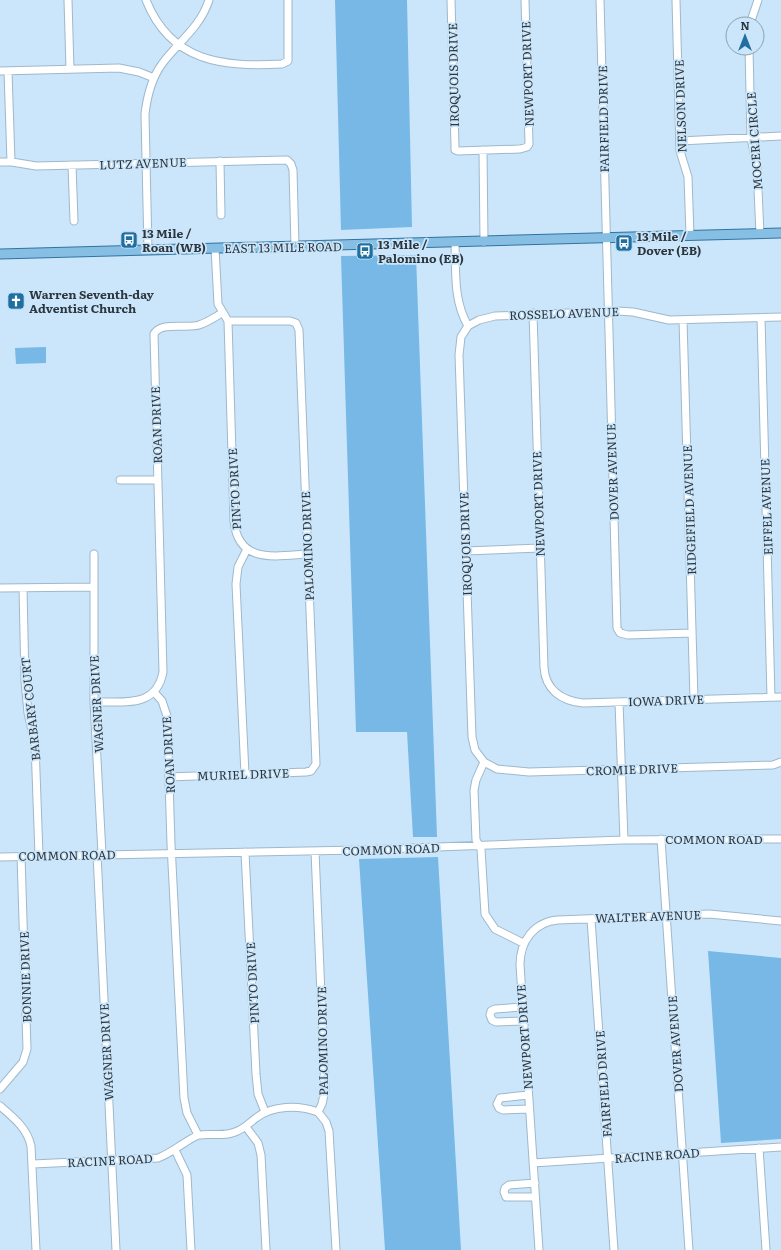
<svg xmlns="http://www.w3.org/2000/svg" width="781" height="1250" viewBox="0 0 781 1250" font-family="Literata,serif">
<rect width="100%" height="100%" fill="#cbe6fa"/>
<path fill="#77b8e7" d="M335 0H407L412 227 341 230Z
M416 255 437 837H413L407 732H356L341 256Z
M46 347V363L16 364 15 348Z
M438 857 461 1250H385L359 859Z
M708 951 781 958V1139L721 1143Z"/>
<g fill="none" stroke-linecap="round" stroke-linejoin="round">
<defs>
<path id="minor" d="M68 0 70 69
M146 0C171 63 224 67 282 64L288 61V0
M451 0 455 146V150L458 151 520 149 527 147 529 144 525 0
M600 0 617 628 620 633 628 635 692 633
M676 0 680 151 688 177 690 236
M750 24 758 0
M749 48 751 138 757 167 760 234
M0 71 119 68 139 72 154 78
M8 71 11 162
M680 141 781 136
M483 150 484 242
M220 161 221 215
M0 162H12L36 166 287 160 291 164 293 170 295 246
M72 165 74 221
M455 242C456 271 453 300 468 326L461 337 459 355 472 737 475 750 484 762 476 780 474 790 476 840 481 849 485 914 495 929 523 943
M215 248 218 304 228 321 234 521C238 564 275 556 307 554
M148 250 145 114C147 97 151 79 162 64 178 42 200 28 209 0
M533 313 544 667C545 689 561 701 583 703L781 697
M761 318 771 697
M683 320 694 699
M468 326 479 320 495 316 617 311 633 312 669 320 781 317
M120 480H157
M466 551 540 548
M94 554V702L102 854
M0 588 93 587
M23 588 25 681 28 713 35 744 39 855
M154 692 162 701 167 716 171 844 184 1098 187 1113 198 1135
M94 702C123 701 156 709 163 672L154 334C161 321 187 329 199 325 208 322 215 317 222 313
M619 702 624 840
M484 762 497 769 529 772 773 765 781 762
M245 774 236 584 238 567 247 549
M169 777 306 772 311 771 316 764 299 330 296 323 290 321H228
M661 839 689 1250
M315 851 325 1090 322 1104 318 1112
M245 852 256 1074 258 1094 265 1112
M97 854 116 1250
M0 857 359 850 622 840 781 839
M591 919 614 1250
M522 1007 495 1009 491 1011 490 1015 492 1020 496 1022 523 1021
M0 1089 23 1062 27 1049 21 856
M528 1095 500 1098 497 1104 499 1108 503 1110 529 1109
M0 1106C14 1118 27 1128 31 1146L36 1250
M318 1112 326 1122 329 1131 336 1250
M246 1127 258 1143 261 1155 266 1250
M759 1148 766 1250
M175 1150 187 1175 191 1250
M533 1163 781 1147
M33 1164 158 1158C172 1153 189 1138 199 1135 211 1133 223 1137 235 1132 244 1129 249 1123 256 1118 273 1105 298 1105 318 1112
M535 1183 509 1185 505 1188 504 1192 506 1197H535
M539 1250 520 965C520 941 534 922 558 920L709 914 781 921"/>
<path id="major" d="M0 254 781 233"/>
</defs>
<use href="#minor" stroke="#9eb8cc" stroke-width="9"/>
<use href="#major" stroke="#32739e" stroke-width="11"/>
<use href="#minor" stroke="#fff" stroke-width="7"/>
<use href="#major" stroke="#86bfe3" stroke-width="9"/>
</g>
<defs>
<symbol id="bus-square" viewBox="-11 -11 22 22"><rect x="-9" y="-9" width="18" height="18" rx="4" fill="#1f6fa0" stroke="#cbe6fa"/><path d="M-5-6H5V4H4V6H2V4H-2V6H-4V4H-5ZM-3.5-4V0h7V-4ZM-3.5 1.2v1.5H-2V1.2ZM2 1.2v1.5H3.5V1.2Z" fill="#fff"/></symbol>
<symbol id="church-square" viewBox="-11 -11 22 22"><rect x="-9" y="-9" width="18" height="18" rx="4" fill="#1f6fa0" stroke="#cbe6fa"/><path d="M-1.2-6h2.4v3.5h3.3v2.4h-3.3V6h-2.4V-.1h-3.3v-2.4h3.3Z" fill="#fff"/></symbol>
</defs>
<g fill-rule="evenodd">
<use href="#bus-square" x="119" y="230" width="20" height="20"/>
<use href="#bus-square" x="614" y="233" width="20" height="20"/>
<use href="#bus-square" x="355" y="241" width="20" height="20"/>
<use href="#church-square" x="6" y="291" width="20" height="20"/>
</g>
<g text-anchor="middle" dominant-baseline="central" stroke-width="3.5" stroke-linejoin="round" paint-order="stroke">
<g font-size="12" fill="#2c363e" stroke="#cbe6fa">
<text transform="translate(527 74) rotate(-92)">NEWPORT DRIVE</text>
<text transform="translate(453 75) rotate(-91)">IROQUOIS DRIVE</text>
<text transform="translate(680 106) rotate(-92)">NELSON DRIVE</text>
<text transform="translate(603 119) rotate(-91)">FAIRFIELD DRIVE</text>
<text transform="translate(754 141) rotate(-94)">MOCERI CIRCLE</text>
<text transform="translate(143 163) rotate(-2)">LUTZ AVENUE</text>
<text transform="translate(283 247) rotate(-1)">EAST 13 MILE ROAD</text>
<text transform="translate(564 313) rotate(-2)">ROSSELO AVENUE</text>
<text transform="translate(156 425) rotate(-92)">ROAN DRIVE</text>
<text transform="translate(612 472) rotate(-92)">DOVER AVENUE</text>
<text transform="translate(234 489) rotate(-93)">PINTO DRIVE</text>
<text transform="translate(538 504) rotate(-92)">NEWPORT DRIVE</text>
<text transform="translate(766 507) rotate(-92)">EIFFEL AVENUE</text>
<text transform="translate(689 510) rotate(-92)">RIDGEFIELD AVENUE</text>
<text transform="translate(465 544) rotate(-92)">IROQUOIS DRIVE</text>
<text transform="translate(307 546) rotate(-92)">PALOMINO DRIVE</text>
<text transform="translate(666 700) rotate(-2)">IOWA DRIVE</text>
<text transform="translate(96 704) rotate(-93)">WAGNER DRIVE</text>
<text transform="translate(30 709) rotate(-96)">BARBARY COURT</text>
<text transform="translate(168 755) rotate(-93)">ROAN DRIVE</text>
<text transform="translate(632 769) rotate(-2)">CROMIE DRIVE</text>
<text transform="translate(243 774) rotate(-2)">MURIEL DRIVE</text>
<text x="714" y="839">COMMON ROAD</text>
<text transform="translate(391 849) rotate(-2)">COMMON ROAD</text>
<text transform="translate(67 855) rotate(-1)">COMMON ROAD</text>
<text transform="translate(648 916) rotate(-2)">WALTER AVENUE</text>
<text transform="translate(25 977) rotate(-92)">BONNIE DRIVE</text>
<text transform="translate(252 983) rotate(-93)">PINTO DRIVE</text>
<text transform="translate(524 1037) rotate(-94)">NEWPORT DRIVE</text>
<text transform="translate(322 1041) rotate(-91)">PALOMINO DRIVE</text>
<text transform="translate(675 1044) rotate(-94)">DOVER AVENUE</text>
<text transform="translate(106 1052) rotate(-93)">WAGNER DRIVE</text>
<text transform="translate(603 1084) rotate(-94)">FAIRFIELD DRIVE</text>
<text transform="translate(657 1155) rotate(-4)">RACINE ROAD</text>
<text transform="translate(110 1160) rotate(-3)">RACINE ROAD</text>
</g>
<g font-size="12" font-weight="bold" fill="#2c363e" stroke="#cbe6fa" text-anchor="start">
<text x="142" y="233">13 Mile /<tspan x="142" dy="14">Roan (WB)</tspan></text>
<text x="637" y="236">13 Mile /<tspan x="637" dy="14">Dover (EB)</tspan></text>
<text x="378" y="244">13 Mile /<tspan x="378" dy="14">Palomino (EB)</tspan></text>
<text x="29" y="294">Warren Seventh-day<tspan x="29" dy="14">Adventist Church</tspan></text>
</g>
</g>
<g transform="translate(745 36)"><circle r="19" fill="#cbe6fa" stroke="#8ba0af"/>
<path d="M0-3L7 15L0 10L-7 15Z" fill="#1f6fa0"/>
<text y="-6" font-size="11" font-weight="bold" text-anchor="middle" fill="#2c363e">N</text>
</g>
</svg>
